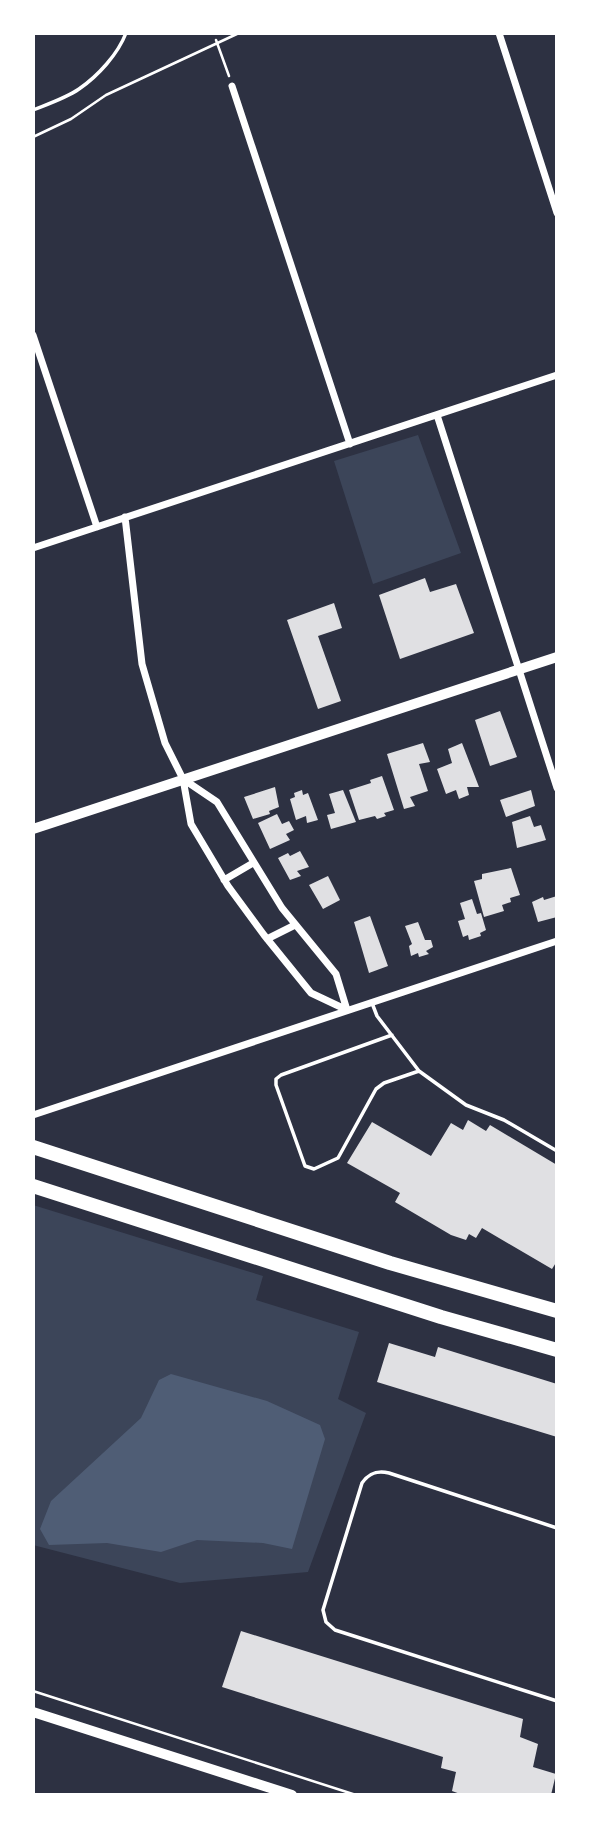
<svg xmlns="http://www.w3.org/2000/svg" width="590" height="1828" viewBox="0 0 590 1828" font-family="'Source Sans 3',sans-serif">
<rect width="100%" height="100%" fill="#2d3142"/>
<path fill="#3c4559" d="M418 435 461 553 373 584 334 461Z
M33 1205 263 1276 256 1300 359 1332 338 1399 366 1413 308 1572 180 1583 33 1545Z"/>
<path fill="#4f5d75" d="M171 1374 267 1401 320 1425 325 1439 292 1549 263 1543 197 1540 161 1552 107 1543 49 1545 40 1529 51 1501 141 1418 159 1380Z"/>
<path fill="#e0e0e3" d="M425 578 430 592 456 584 474 633 400 659 379 595Z
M334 603 342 628 318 636 341 701 318 709 287 620Z
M500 711 517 757 490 766 475 720Z
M423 743 430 762 419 764 428 791 410 797 415 806 404 809 387 754Z
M462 743 479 787H467L469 795 459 799 456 790 446 794 437 769 452 763 448 749Z
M382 776 394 810 384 813 386 816 377 819 375 816 359 820 349 790 371 783 370 780Z
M275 787 279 807 269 811 270 814 253 819 244 797Z
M302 790 303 795 308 793 318 820 307 823 306 816 296 820 290 799 295 797 294 793Z
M343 790 356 822 331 829 327 815 335 813 329 794Z
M531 790 535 806 506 817 500 800Z
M277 814 282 824 289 821 294 830 286 834 290 840 270 849 258 823Z
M530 816 534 827 541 825 546 840 517 848 512 822Z
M300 851 309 867 297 871 301 876 290 880 278 858 288 853 290 856Z
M511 868 520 895 510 898 511 902 502 905 504 911 484 917 474 881 482 879V874Z
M328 876 340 900 323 909 309 885Z
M557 896V917L538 922 532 902 543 897 544 900Z
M472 899 477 914 481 913 486 930 480 933 481 936 469 940 468 935 463 937 458 921 465 919 460 903Z
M370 916 388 966 369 973 354 922Z
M418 922 425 940H431L433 947 426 951 429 954 419 957 418 953 411 956 409 946 412 944 405 926Z
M468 1120 486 1131 490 1125 557 1165V1261L552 1269 482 1228 476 1238 469 1234 466 1240 451 1235 395 1202 400 1193 347 1163 372 1122 431 1156 451 1123 463 1130Z
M389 1343 435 1357 438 1347 557 1384V1437L377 1382Z
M241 1631 523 1719 520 1737 538 1744 533 1767 556 1774 551 1795H463L452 1791 456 1772 441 1768 443 1757 222 1687Z"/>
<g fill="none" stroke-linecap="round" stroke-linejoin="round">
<path stroke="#fff" stroke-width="2.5" d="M216 40 229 76
M33 137 71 119 106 95 239 33
M33 1691 356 1795"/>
<path stroke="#fff" stroke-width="3.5" d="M33 110C48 104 66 98 79 89 98 76 118 54 126 33
M372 1003 377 1016 419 1071 466 1105 504 1120 557 1151
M392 1035 281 1075 276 1079V1085L305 1166 314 1169 338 1158 376 1089 384 1083 419 1071
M557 1528 389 1473C377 1470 369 1473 362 1483L323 1610 326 1622 335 1630 557 1701"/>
<path stroke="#fff" stroke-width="7" d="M499 33 557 213
M232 86 350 444
M33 335 97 527
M437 415 557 788
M125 517 142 664 165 743 183 779 191 824 228 886 264 935 311 993 347 1010
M33 548 557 375
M183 779 217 802 282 908 336 974 347 1010
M224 880 253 863
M267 939 295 925
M33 1115 557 941"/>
<path stroke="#fff" stroke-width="10" d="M33 829 557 657
M33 1712 292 1795"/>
<path stroke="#fff" stroke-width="14" d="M33 1147 390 1263 557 1311
M33 1186 441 1317 557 1350"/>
</g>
<rect width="590" height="1828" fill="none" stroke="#ffffff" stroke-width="70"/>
</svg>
